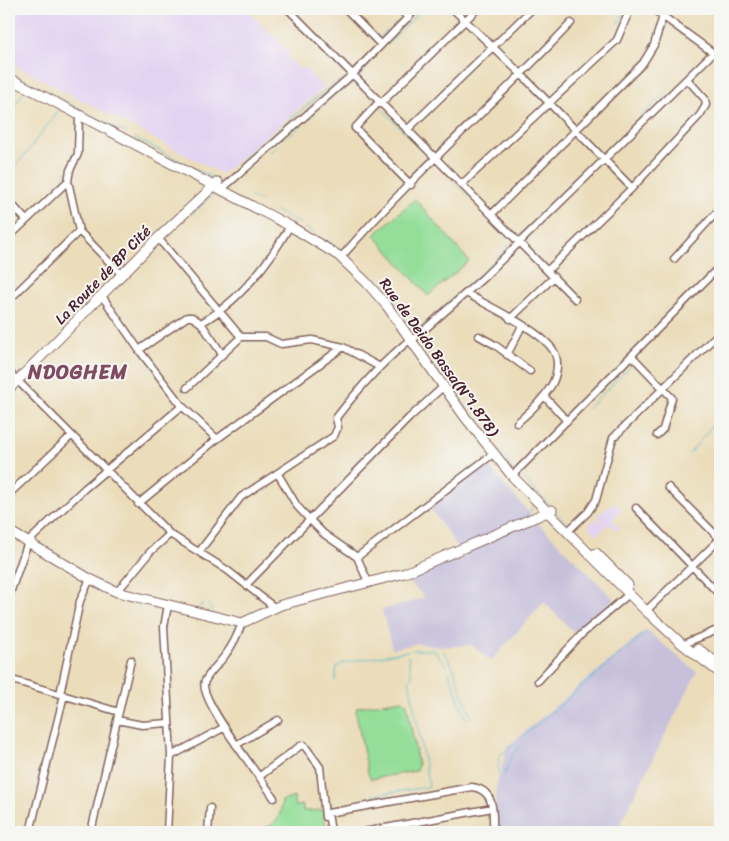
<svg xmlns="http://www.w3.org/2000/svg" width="729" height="841" viewBox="0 0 729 841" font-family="Sriracha,sans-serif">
<rect width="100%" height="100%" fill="#f6f6f2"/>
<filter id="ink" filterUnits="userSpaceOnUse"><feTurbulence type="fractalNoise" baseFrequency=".02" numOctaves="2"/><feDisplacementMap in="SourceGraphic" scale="10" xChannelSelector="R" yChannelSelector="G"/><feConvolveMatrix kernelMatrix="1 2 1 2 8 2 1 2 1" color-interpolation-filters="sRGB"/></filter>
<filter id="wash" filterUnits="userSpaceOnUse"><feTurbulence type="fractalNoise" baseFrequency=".0096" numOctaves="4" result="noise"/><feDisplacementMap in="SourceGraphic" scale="20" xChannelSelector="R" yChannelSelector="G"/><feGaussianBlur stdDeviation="1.12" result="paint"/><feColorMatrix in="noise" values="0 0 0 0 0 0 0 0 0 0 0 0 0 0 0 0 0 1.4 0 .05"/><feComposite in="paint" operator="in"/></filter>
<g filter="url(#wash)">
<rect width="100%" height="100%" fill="#ebddba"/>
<path fill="#e3d3f2" d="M9 9H246L290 53 287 57 301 70 304 67 324 87 222 174 9 62Z
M615 503 622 510 612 520 620 528 617 531 609 523 597 535 588 526 596 518 602 523 603 521 597 515Z"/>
<path fill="#c6c0da" d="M486 464 539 524 614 599 574 632 544 602 491 661 472 645 438 647 418 643 392 649 382 610 425 598 405 577 460 551 429 506Z
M646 630 697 672 616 832H494L496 787 508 746Z"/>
<path fill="#94de9a" stroke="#6f7e62" d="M415 199 469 261 428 296 374 235Z
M403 700 407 704 418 765 416 771 371 779 368 774 356 713 357 707Z
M294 797 295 806 303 805V811L324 810 326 832H263V828C277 826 281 814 282 801Z"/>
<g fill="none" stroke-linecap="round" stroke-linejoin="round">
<path stroke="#4eb8cb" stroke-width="1" d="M282 9 285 11
M617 24 626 10
M300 27 312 39
M378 39 386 31
M314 41 343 72
M389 44 422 9
M9 72 126 133
M359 77 371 63
M347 86 354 82 360 87
M370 97 376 103
M380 107 430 158
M9 114 25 90
M310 118 314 115
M135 138 215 179
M286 138 302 125
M619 138 668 90
M36 140 61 108
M269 153 278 146
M603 153 616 141
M25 155 36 140
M73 157 75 149
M243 160 336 81
M76 164 80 156
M13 170 24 155
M73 172 77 206
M578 179 599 158
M61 180 67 170
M453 180 470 197
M9 195 12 198
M251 197 262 202
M276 211 281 214
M192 214 212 195
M283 215 301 224
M306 227 315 234
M515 234 521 235 576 180
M326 240 342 252
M345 255 376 284
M149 256 161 245
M486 269 513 241
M116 289 141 265
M385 294 407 322
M76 329 81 324
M413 330 419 329 484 271
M423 345 456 394
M59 346 72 333
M46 358 54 350
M25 381 39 366
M457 394 479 426 514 469
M9 396 19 386
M587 409 632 365
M690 453 720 416
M522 477 551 507
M556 512 570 526
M523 518 531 510 534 504
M9 525 28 537
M579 530V535L594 550
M36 541 59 555
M82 588 84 580
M208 604 212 611
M199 608 203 603
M254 613 261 609
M235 626V630
M412 650H434L447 666
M444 651 454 669 471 717
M408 656 412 678
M448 670 466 719
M335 681 337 667 343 663 408 651
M522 737 645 633
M242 748 250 758
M498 773 499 756 515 743
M504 775 513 754 521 746
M329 801 332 809
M371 803 373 795 429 787 409 679"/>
</g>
</g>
<g filter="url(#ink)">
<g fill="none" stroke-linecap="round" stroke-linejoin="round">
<defs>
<path id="street" d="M288 9 575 299
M346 9 381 45
M400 9 408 18
M453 9 522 75 632 188
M379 102 355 128 411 185
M380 104 477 9
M79 115 78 154 70 170 68 181 79 231 122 275
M407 130 532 9
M462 184 617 40 630 9
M222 189 353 74 416 9
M9 201 26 220
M492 214 643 63 654 45 663 16
M9 237 68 181
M158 238 241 337
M343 255C414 173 497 102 571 23
M674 259 716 213 720 212
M548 270 632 188 700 115 706 105 705 99 687 79
M466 293C488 306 540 330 553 350 560 360 557 376 551 386 542 401 529 412 517 423
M102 296 139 350 182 406 217 439
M9 300 79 231
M510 319 554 277
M201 323C240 301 268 264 290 226
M479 336 495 345 530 371
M416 337 483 278 712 54V52L653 9
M139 350 187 317H192L201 323 222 354
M507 355 522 326
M632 356 672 398 663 429 657 435
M9 372 170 534 227 570 274 607
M187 388 241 337H266L281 344 312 340 343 347 378 366
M544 396 567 421
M515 473 720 266
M278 474 297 506 309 519 324 534 357 557 369 584
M668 487 720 539
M9 494 71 436
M138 504 217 439 343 347
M636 508 720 595
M567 532 588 512 596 500 613 438 720 332
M199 552 241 497 334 436 338 427 336 418C359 388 382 362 411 339
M357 557 493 454
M246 585 409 418 444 386
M117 592 150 552 170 534
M9 596 28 542 84 489 182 406
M646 611 720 539
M242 623C238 634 233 645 226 654 220 663 210 671 205 681 196 697 263 780 274 798
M688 642 720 629
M9 679 119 712 117 720 142 725 168 723
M538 681 582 634 629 594
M9 688 11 679
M60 694 80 601 90 579
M119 712 131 660
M236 745 278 720
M171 756 223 728
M260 776 300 746 304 745 320 767 325 817
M30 832 64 695
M91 832 117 720
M167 832 171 756 164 627 168 605
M208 832 210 808
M331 832 328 813 472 787C496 790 493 814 493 832
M364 832 487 809"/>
<path id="secondary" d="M9 78 290 226 339 256 366 282 387 306 465 417 512 476 646 611 682 644 720 673
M9 389 158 238 218 182
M9 531 90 579 117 592 242 623 281 605 405 573 552 510
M596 553 628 585
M698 649 720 665"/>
<path id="primary" d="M9 830 17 832"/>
</defs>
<use href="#street" stroke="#82625d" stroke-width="9"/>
<use href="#secondary" stroke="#82625d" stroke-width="11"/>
<use href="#primary" stroke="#82625d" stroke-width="12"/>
<use href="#street" stroke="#fff" stroke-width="6"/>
<use href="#secondary" stroke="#fff" stroke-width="9"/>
<use href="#primary" stroke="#fff" stroke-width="10"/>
</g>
</g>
<g text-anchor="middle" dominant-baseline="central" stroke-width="4" stroke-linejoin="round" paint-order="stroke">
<g font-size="15" fill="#4a1f2b" stroke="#f6f6f2">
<text transform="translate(103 275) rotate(-46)">La Route de BP Cité</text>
<text transform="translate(439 357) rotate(54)">Rue de Deido Bassa(N°1.878)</text>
</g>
<g font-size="20" font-weight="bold" letter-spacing="1" fill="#804b60" stroke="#f6f6f2">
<text x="78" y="372">NDOGHEM</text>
</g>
</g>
<rect width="729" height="841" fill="none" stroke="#f6f6f2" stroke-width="30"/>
</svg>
